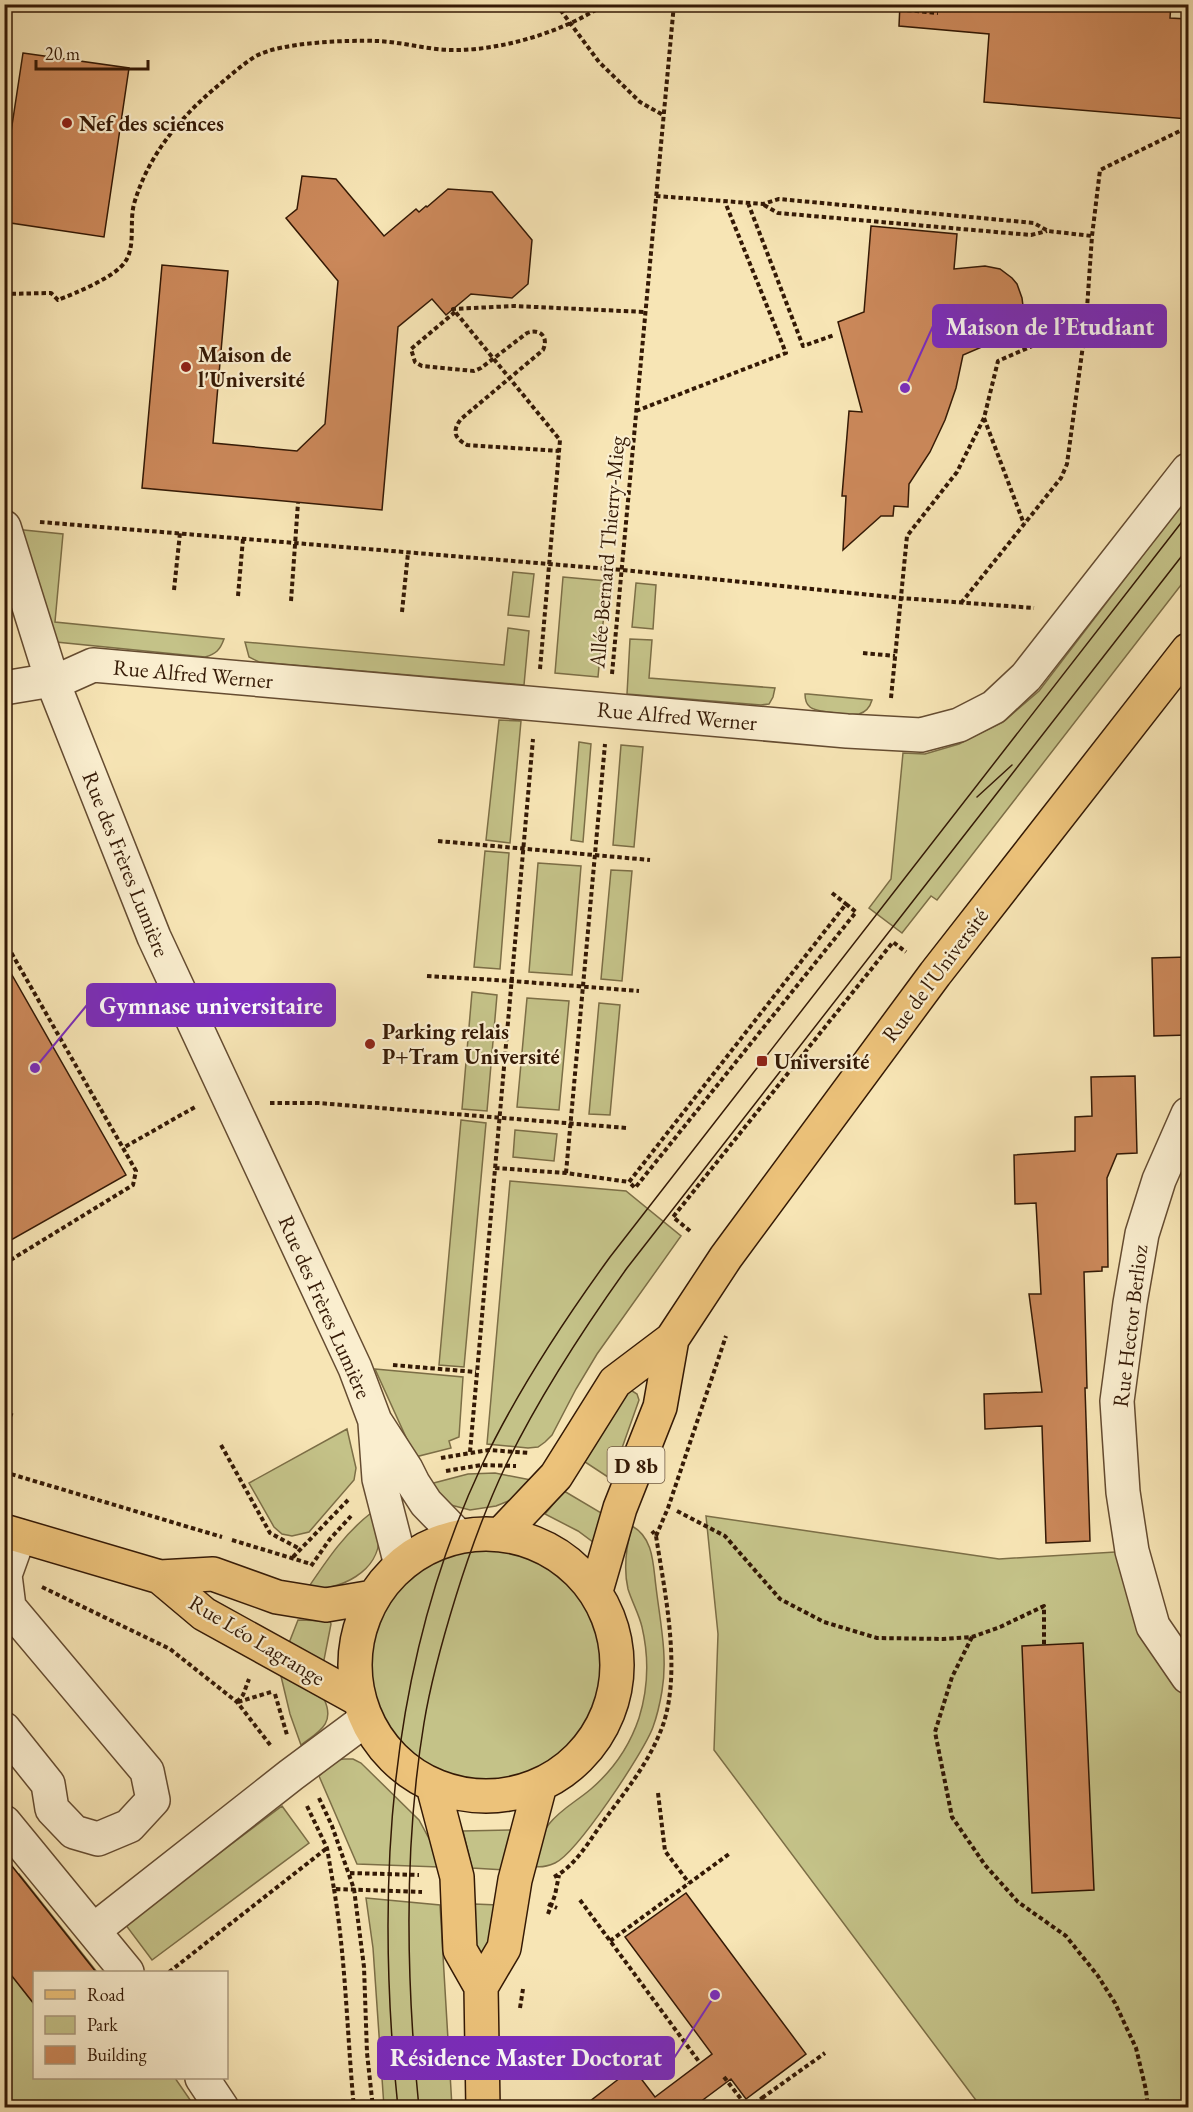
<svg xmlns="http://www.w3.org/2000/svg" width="1193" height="2112" viewBox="0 0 1193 2112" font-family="'EB Garamond',serif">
<rect width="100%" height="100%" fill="#f7e5b5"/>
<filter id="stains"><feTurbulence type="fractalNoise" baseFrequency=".00333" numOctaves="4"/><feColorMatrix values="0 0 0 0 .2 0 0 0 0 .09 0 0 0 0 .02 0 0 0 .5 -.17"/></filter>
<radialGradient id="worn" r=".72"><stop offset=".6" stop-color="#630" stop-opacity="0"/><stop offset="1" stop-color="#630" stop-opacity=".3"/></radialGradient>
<path fill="#c4c288" stroke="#7c6e46" stroke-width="1.5" d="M1188 496V576L937 900 931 896 902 933 869 908 891 879 903 753 925 754 959 744 1003 722 1039 691Z
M14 529 63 534 55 622 224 639C220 650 216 654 205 657L56 642Z
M513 572 534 574 529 617 508 615Z
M563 577 607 581 598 677 555 673Z
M636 583 656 585 653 629 632 627Z
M508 628 529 631 524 685 259 662 249 657 245 642 504 665Z
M630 639 652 640 649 678 775 688 773 697 769 704 761 705 627 694Z
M805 694H808L872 700C870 707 866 712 859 714 852 715 815 712 810 707 806 704 805 700 805 694Z
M499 720 521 721 510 843 486 840Z
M579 742 591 744 583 842 571 840Z
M621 745 643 747 634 847 613 845Z
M485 851 509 853 500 969 474 967Z
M538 863 581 866 572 975 529 972Z
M611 870 632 871 622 981 601 979Z
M472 992 497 995 487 1111 462 1109Z
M527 998 569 1001 559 1110 517 1107Z
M599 1003 620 1005 610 1115 589 1114Z
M461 1120 486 1123 464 1367 439 1365Z
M515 1130 557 1134 554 1161 513 1157Z
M510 1181 626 1191 681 1236 597 1354 576 1389 552 1435 545 1442 538 1447 528 1448 487 1444Z
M375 1369 463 1377 459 1437 449 1441 451 1448 415 1457Z
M629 1389 637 1394 639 1400 611 1479 582 1460Z
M347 1429 356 1468 354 1480 309 1532 292 1536 282 1534 274 1527 249 1483Z
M495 1473 536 1481 516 1498 496 1506 470 1510 447 1504 430 1484 468 1474Z
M564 1491 603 1514 593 1542 578 1531 545 1514Z
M371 1513C373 1520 378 1528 379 1535 381 1571 339 1592 308 1588 327 1560 344 1534 371 1513Z
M706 1516 999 1559 1132 1551 1188 1677V2107H981L714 1750 718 1634Z
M632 1526C654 1538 653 1565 656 1587 660 1621 668 1657 662 1691 660 1703 657 1716 653 1727 644 1752 577 1853 555 1863 548 1866 540 1868 533 1866 537 1852 540 1836 549 1824 561 1809 577 1801 591 1789 613 1770 630 1745 639 1718 648 1689 649 1657 642 1627 639 1614 632 1602 628 1589 623 1567 626 1547 632 1526Z
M371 1665a116 116 0 1 1 232 0a116 116 0 1 1-232 0Z
M298 1620 330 1621 331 1624 324 1660 322 1662 289 1643Z
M280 1672 324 1699C336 1724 318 1732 301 1745L290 1714Z
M344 1759H353L361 1763 419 1820 433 1846 439 1867 357 1864 319 1776 337 1760Z
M282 1806 309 1843 152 1960 125 1924Z
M510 1830 512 1831 505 1870 472 1868 463 1831Z
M19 1874 97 1972H34V2078H175L195 2107 5 2108V1886Z
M366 1898 440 1905 452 2107H384L373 1948Z
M474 1904 498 1905 487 1956 476 1954Z"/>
<path fill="#cb885a" stroke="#341905" stroke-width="1.5" d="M900 4H1171L1170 18 1188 19V119L984 102 989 34 899 26Z
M23 53 129 68 104 237 4 222V178Z
M302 176 336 179 384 236 416 209 419 212 426 206 427 207 448 189 492 192 532 240 528 284 512 298 471 294 446 315 432 299 398 327 382 510 142 488 162 265 228 271 213 443 297 451 325 424 338 281 286 218 297 209Z
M871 226 957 234 954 269 985 266 1000 269 1012 278 1017 284 1022 298 1023 306 1020 321 1012 332 998 340 963 355 956 388 945 420 930 452 909 484 908 507 894 506 893 516H881L843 550 846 496H842L849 411 862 412 838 322 864 312Z
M1188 957V1035L1154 1036 1152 958Z
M4 961 126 1175 4 1244Z
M1135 1076 1137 1153 1117 1154 1107 1178 1108 1267H1102V1271L1084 1272 1087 1388H1085L1090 1541 1046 1543 1042 1426 985 1429 984 1394 1042 1392 1029 1294H1041L1036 1203 1015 1204 1014 1155 1075 1151V1117L1092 1116 1091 1077Z
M1083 1643 1094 1890 1032 1893 1022 1646Z
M4 1856 96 1972H34V2004L4 1966Z
M686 1893 806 2054 746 2099 731 2079 692 2108H581L633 2068 655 2097 712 2054 625 1937Z"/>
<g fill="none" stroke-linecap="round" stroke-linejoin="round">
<defs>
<path id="minor" d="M4 527 52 680 154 937 355 1368 375 1421 406 1469 413 1483 426 1503 458 1536
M4 688 64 678 93 665 847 731 921 735 959 725 994 707 1026 677 1188 470
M1188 1114 1159 1180 1142 1234 1130 1303 1117 1401 1123 1492 1132 1551 1153 1626 1188 1677
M375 1423 379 1479 401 1565
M4 1729 48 1784 52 1809 74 1832 98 1839 129 1826 153 1800 147 1771 9 1607 5 1575 19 1536
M4 1822 127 1972
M94 1930 291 1775 365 1720
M202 2078 222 2108"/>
<path id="major" d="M4 1531 160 1577 213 1574 277 1597 326 1605 373 1597
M355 1665a131 131 0 1 1 262 0a131 131 0 1 1-262 0Z
M501 1534 556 1476 615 1382 672 1339 726 1257 935 974 1188 650
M160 1577 204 1614 358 1699
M596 1591 620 1508 660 1407 672 1339
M433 1786 457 1877 460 1950 481 1987 483 2108
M481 1987 504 1948 515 1880 539 1789"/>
</defs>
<use href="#minor" stroke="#654c31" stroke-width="36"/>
<use href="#major" stroke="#341905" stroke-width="36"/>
<path stroke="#341905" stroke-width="4" stroke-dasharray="4.5 3" stroke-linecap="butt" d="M556 4 599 62 640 102 663 115
M840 4 938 13
M656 196 763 204 779 199 1034 223 1048 231 1092 236
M748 203 803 346 834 335
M764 205 778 213 1031 235 1047 231
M4 294 51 293 58 300C76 293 115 277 125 262 136 246 129 223 134 204 148 155 181 116 220 84 232 74 243 64 256 56 282 42 347 40 377 41 404 42 431 51 459 50 506 49 565 31 605 4
M455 312 411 349 415 362 422 366 474 371 481 368 527 333C540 328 549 337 543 350L461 419C452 431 454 438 467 445L559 451
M636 411 786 353 725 202
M984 418 1024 524
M40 522 622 570 901 598 1034 608
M174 590 180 533
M238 596 243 539
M291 601 298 503
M961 603 1061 478 1067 464 1086 323 1092 236 1100 170 1188 127
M402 612 408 553
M863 653 895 656
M540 669 560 440 453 309 514 306 645 312
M612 674 674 4
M891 698 907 536 957 472 984 418 998 361 1085 323
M438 841 650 860
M832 893 846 904
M846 904 856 912 635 1188 629 1182Z
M4 940 123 1148
M427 976 512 981 639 991
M270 1103H318L627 1128
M495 1168 566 1173 629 1182
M566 1173 605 744
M690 1231 673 1217 893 942 906 952
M4 1264 133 1185 136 1171 123 1148 195 1107
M393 1365 476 1372
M4 1431 12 1412
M221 1445 270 1533 300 1549
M470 1452 533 739
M441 1458 489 1450 529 1453
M446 1471 482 1465 516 1466
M4 1472 222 1537
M677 1511 725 1536 780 1599 824 1622 877 1638 943 1639 972 1637 1000 1627 1044 1606V1644
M656 1536 668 1508 726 1336
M232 1540 311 1564
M293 1557 348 1500
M311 1566 330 1539 351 1516
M42 1587 170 1649 237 1702 271 1746
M972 1637 952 1677 935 1732 952 1817 985 1865 1018 1902 1066 1936 1098 1976 1115 2003 1136 2048 1146 2090 1148 2108
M275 1694 287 1735
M237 1702 243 1695 249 1679
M238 1702 271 1692
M658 1793 665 1851 689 1883
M319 1798 332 1826 354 1889 364 1967 367 2053 373 2108
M307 1806 327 1848 334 1889 422 1892
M350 1873 419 1875
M554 1877C576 1866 591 1838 605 1819 625 1792 646 1766 659 1735 684 1680 665 1594 656 1536L652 1531
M334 1889C346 1961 347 2035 354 2108
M580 1900 700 2063
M548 1904 557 1908
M548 1914 555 1895 559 1875
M610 1941 729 1854
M169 1972 327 1848
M520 2008 523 1989
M724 2077 748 2108
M762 2098 825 2053
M748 2108 762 2098 769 2108"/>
<use href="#minor" stroke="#faeecf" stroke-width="33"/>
<use href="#major" stroke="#ecc27a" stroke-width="33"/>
<path stroke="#341905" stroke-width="1.5" d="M977 797 1012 765
M398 2108C375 1889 387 1667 482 1465 517 1391 562 1323 610 1257L1188 514
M419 2108C406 1980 403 1850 424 1723 431 1680 443 1638 456 1596 470 1551 486 1507 506 1465 540 1395 582 1331 627 1268L1188 548"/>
</g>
<g fill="#8f2418" stroke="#faeecf" stroke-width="2">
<circle cx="67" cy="123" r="6"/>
<circle cx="186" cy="367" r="6"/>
<circle cx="370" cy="1044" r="6"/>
<rect x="756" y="1055" width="12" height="12" rx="3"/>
</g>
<g text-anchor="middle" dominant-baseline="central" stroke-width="4.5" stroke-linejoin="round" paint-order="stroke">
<rect fill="#faeecf" stroke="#6f5942" stroke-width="1.5" x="607.5" y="1447" width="57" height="36" rx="4.5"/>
<g font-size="21" font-weight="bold" fill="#341905">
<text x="636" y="1465">D 8b</text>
</g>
<g font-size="22" font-weight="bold" fill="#341905" stroke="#faeecf" text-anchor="start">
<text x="79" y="123">Nef des sciences</text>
<text x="198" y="354">Maison de<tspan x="198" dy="25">l'Université</tspan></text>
<text x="382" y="1031">Parking relais<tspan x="382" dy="25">P+Tram Université</tspan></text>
<text x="774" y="1061">Université</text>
</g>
<g font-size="22" fill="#341905" stroke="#faeecf">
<text transform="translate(607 552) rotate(-85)">Allée Bernard Thierry-Mieg</text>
<text transform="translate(193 674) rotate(5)">Rue Alfred Werner</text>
<text transform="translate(677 716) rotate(5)">Rue Alfred Werner</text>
<text transform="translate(126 864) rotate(68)">Rue des Frères Lumière</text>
<text transform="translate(935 975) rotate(-53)">Rue de l'Université</text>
<text transform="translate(325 1307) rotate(66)">Rue des Frères Lumière</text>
<text transform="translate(1130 1326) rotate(-83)">Rue Hector Berlioz</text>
<text transform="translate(257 1640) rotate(31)">Rue Léo Lagrange</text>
</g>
</g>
<path fill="none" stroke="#7b2cbf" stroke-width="2" d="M905 388L933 326M35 1068L87 1005M715 1995L674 2058"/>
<g fill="#7b2cbf" stroke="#faeecf" stroke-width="2">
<circle cx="905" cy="388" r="6"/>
<circle cx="35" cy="1068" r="6"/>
<circle cx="715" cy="1995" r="6"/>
</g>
<g fill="#7b2cbf" stroke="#7b2cbf" stroke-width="2">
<rect x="933" y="305" width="233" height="42" rx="6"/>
<rect x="87" y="984" width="248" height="42" rx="6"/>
<rect x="378" y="2037" width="296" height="42" rx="6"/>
</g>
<g font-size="24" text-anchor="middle" font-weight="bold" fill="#fff">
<text x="1050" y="335">Maison de l’Etudiant</text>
<text x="211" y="1014">Gymnase universitaire</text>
<text x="526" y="2066">Résidence Master Doctorat</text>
</g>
<rect width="1193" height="2112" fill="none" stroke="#f7e5b5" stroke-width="24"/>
<rect x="6" y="6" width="1181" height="2100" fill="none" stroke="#341905" stroke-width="3"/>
<rect x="12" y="12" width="1169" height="2088" fill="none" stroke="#341905" stroke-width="1.5"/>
<rect x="33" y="1971" width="195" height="108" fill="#faeecf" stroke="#ab997e" stroke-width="1.5"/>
<rect x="45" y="1990" width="30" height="9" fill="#ecc27a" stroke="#ab997e" stroke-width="1.5"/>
<text x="87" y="2001" font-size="18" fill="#341905">Road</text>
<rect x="45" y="2016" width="30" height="18" fill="#c4c288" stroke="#ab997e" stroke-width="1.5"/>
<text x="87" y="2031" font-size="18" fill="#341905">Park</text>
<rect x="45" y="2046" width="30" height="18" fill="#cb885a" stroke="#ab997e" stroke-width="1.5"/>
<text x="87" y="2061" font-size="18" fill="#341905">Building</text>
<path d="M36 60v9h112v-9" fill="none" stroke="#341905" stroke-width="3"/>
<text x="45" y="60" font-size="18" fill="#341905" stroke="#faeecf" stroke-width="4.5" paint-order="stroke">20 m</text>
<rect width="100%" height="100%" filter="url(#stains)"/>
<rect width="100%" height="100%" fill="url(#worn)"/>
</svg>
